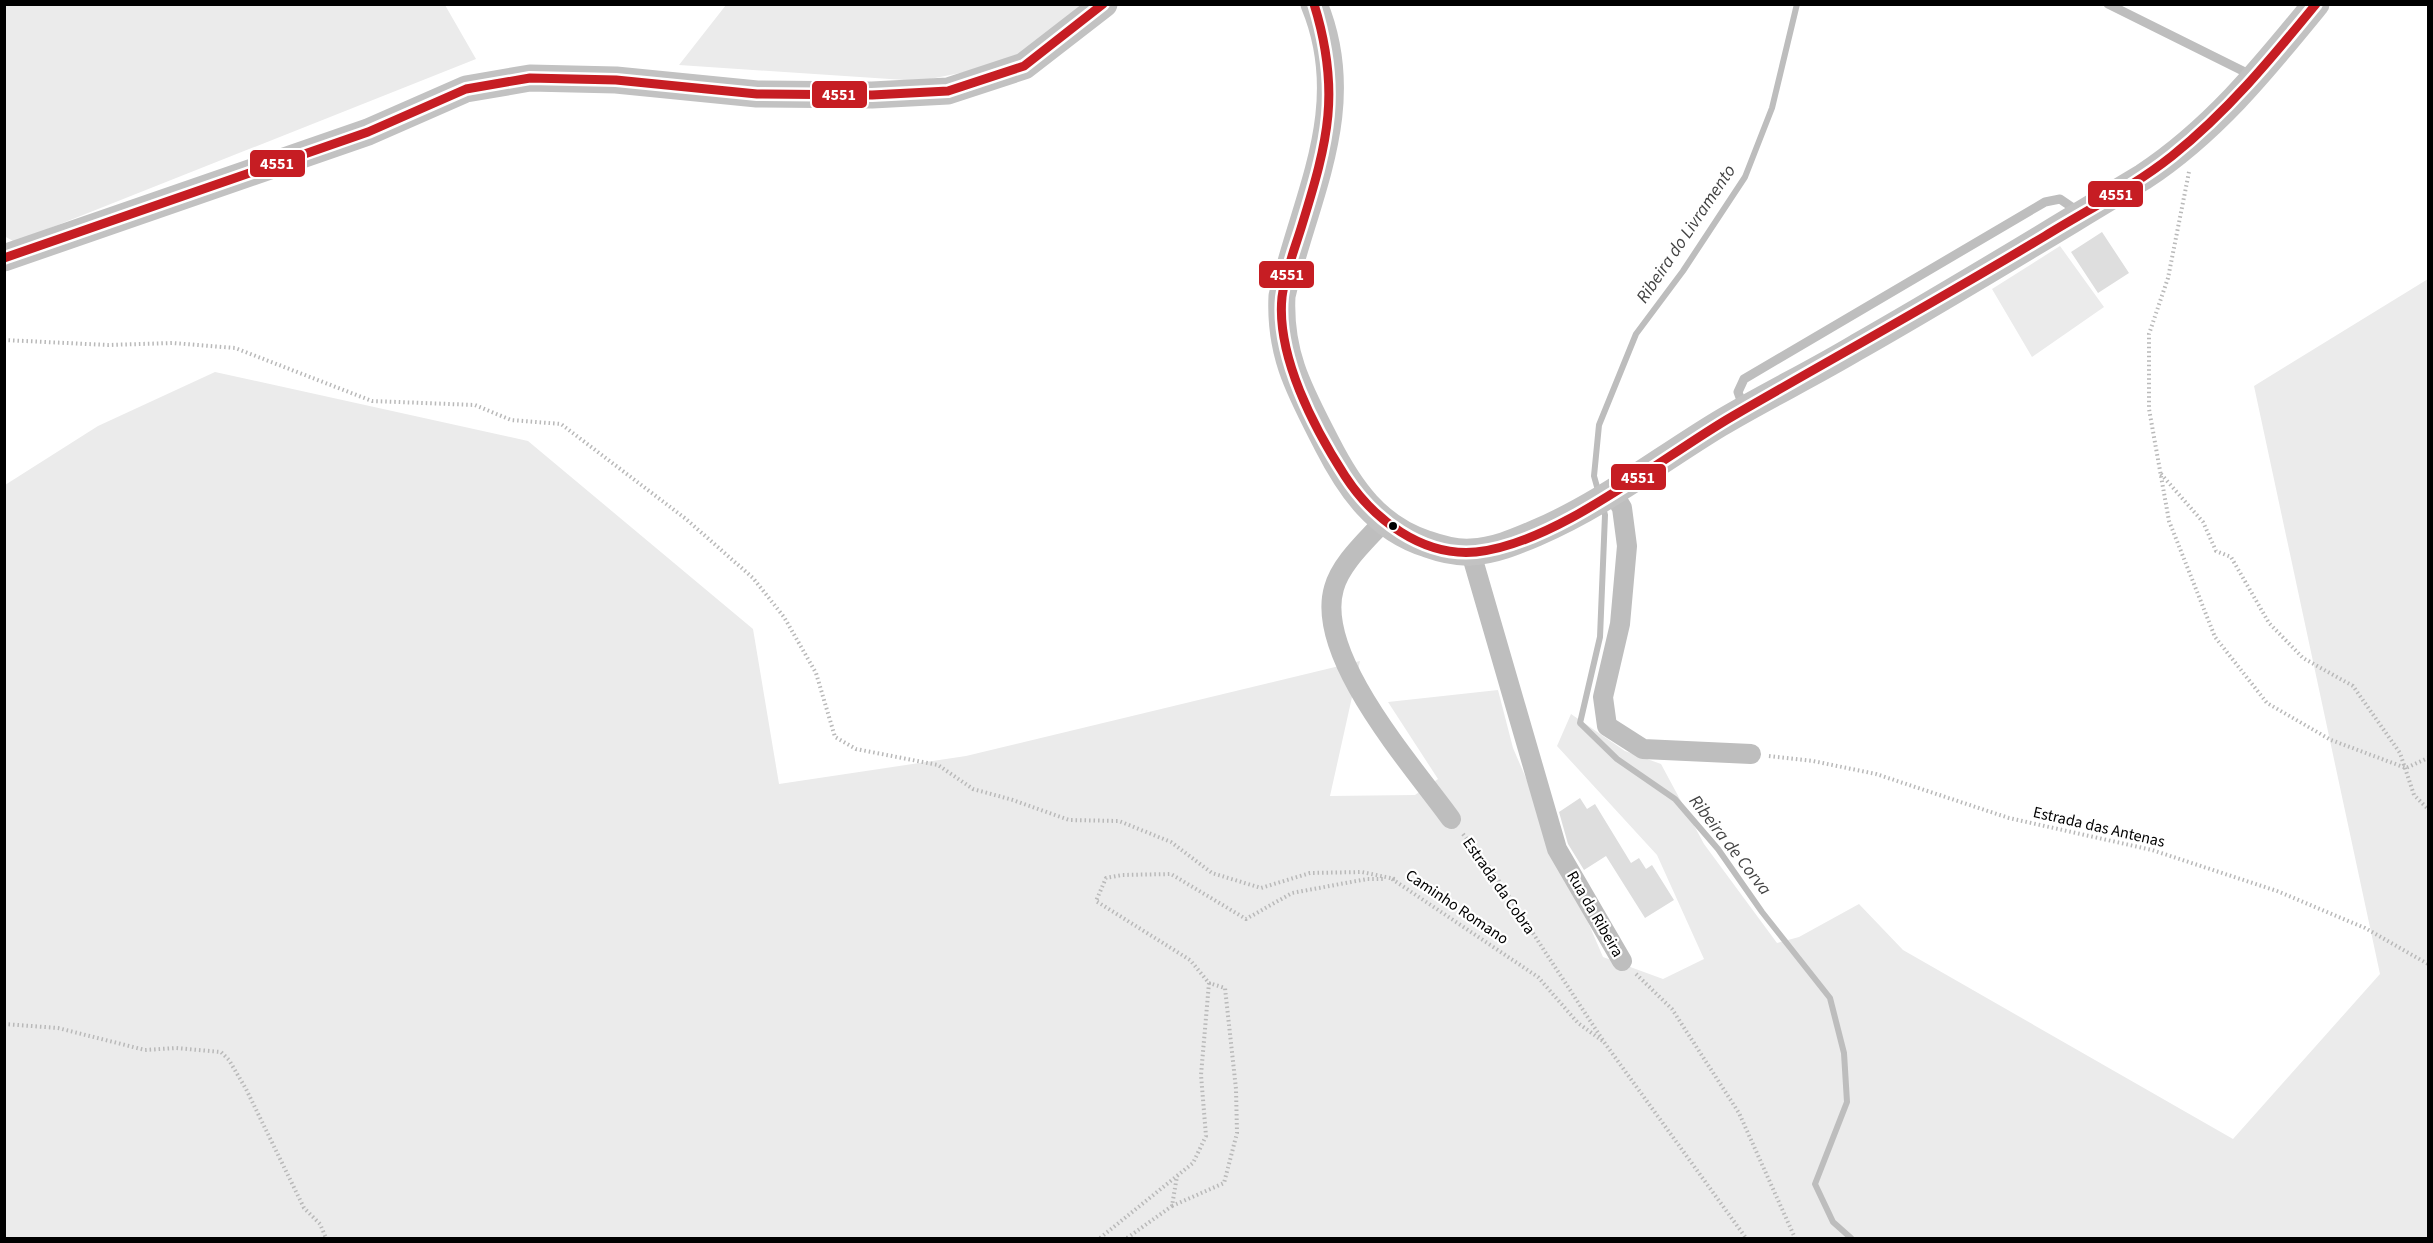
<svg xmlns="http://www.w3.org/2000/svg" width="2433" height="1243" viewBox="0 0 2433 1243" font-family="'Source Sans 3',sans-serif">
<rect width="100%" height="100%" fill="#fff"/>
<path fill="#ebebeb" d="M4 5H445L476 59 15 242 4 236Z
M726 5H1087L1015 62 920 81 679 65Z
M2060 246 2104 307 2032 357 1992 289Z
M2428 279V1238H5V485L98 426 215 372 528 441 753 629 779 784 966 756 1360 661 1330 796 1415 795 1438 779 1388 702 1498 690 1513 748 1603 957 1663 979 1704 959 1657 855 1557 746 1571 714 1625 751 1661 764 1704 844 1777 943 1799 937 1859 904 1903 950 2233 1139 2380 974 2254 386Z"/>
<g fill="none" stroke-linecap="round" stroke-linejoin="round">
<path stroke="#bdbdbd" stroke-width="6" d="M1599 494 1594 476 1599 425 1636 334 1683 271 1745 177 1772 108 1797 4
M1603 507 1605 515 1600 637 1580 723 1617 759 1675 799 1718 849 1762 912 1830 998 1844 1053 1847 1102 1815 1184 1833 1222 1851 1238"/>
</g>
<path fill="#dedede" d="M2102 232 2129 273 2098 293 2071 252Z
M1580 798 1587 809 1595 804 1631 863 1639 858 1646 869 1652 865 1674 900 1645 918 1606 856 1584 870 1568 844 1559 812Z"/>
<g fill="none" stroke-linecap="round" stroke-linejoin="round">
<path stroke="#b9b9b9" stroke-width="4" stroke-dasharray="1.5 3" stroke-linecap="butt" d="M2189 172 2168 278 2149 334V409L2169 521 2215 637 2267 703 2331 740 2406 768 2428 758
M4 340 108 345 173 343 235 348 372 401 475 405 511 420 561 424 686 519 753 578 784 617 816 673 835 737 856 749 938 765 973 789 1013 800 1069 820 1119 821 1171 842 1212 873 1261 888 1310 873 1362 872 1395 879
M2161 474 2203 522 2216 551 2231 557 2269 623 2303 658 2353 686 2400 753 2414 795 2428 809
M1769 756 1813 761 1876 774 2009 818 2152 850 2277 891 2365 928 2428 964
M1463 834 1491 869 1604 1042 1746 1238
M1392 879 1538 977 1578 1023 1604 1042
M1636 974 1672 1009 1739 1113 1795 1238
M4 1024 58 1028 145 1050 176 1048 221 1052 229 1060 246 1089 304 1208 320 1224 326 1238
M1172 1206 1224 1183 1237 1133 1236 1089 1225 988 1209 983
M1100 1238 1193 1163 1206 1136 1201 1075 1209 983 1190 960 1096 901 1106 878 1122 875 1171 874 1246 919 1292 893 1367 879H1385
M1127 1238 1172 1206 1177 1176"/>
<path stroke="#bebebe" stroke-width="9" d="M2108 4 2251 75
M1743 406 1738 392 1744 379 2045 202 2060 199 2079 212"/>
<path stroke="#bebebe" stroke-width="20" d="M1613 493 1622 508 1627 546 1620 624 1603 697 1607 726 1643 749 1751 754
M1383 522C1366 541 1341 563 1334 588 1314 656 1413 766 1451 819
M1471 553 1557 849 1622 961"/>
<path stroke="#c2c2c2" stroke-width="27" d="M1314 4C1357 108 1305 196 1282 296 1279 356 1301 393 1327 444 1350 489 1377 528 1427 544 1441 549 1456 553 1471 552 1494 551 1515 542 1536 533 1602 505 1658 461 1719 424 1764 397 1812 374 1857 347 1954 292 2048 234 2143 177 2213 131 2263 69 2316 4
M4 258 368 132 466 89 530 78 616 80 757 94 872 95 948 91 1024 66 1104 4"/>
<defs>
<path id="bus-1" d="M1314 4C1341 91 1328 141 1302 225 1295 248 1285 273 1282 297 1276 356 1314 428 1345 476 1373 519 1422 557 1476 552 1557 544 1662 457 1733 416 1837 356 1942 298 2045 236 2087 210 2133 187 2172 156 2227 112 2271 59 2316 4
M4 258 368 132 466 89 530 78 616 80 757 94 872 95 948 91 1024 66 1103 4"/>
</defs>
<use href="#bus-1" stroke="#fff" stroke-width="14"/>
<use href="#bus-1" stroke="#c61d23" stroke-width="9"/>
</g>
<circle fill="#000" stroke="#fff" stroke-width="2" cx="1393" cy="526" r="5"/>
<g text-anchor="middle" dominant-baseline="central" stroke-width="4.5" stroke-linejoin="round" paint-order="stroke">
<g font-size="16" fill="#000" stroke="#fff">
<text transform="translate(2099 827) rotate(13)">Estrada das Antenas</text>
<text transform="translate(1499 886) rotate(55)">Estrada da Cobra</text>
<text transform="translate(1457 907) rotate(34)">Caminho Romano</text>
<text transform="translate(1595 914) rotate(60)">Rua da Ribeira</text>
</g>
<g font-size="18" font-style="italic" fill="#424242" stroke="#fff">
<text transform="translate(1686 234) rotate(-56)">Ribeira do Livramento</text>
<text transform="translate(1730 845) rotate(52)">Ribeira de Corva</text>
</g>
</g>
<g stroke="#fff" stroke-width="2">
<rect x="811" y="80" width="57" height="29" rx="6" fill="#c61d23"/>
<rect x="249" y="149" width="57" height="29" rx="6" fill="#c61d23"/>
<rect x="2087" y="180" width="57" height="28" rx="6" fill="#c61d23"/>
<rect x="1258" y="260" width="57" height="29" rx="6" fill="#c61d23"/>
<rect x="1610" y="463" width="57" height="28" rx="6" fill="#c61d23"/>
</g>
<g font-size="16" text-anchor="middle" font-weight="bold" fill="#fff">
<text x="839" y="100">4551</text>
<text x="277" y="169">4551</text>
<text x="2116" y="200">4551</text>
<text x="1287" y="280">4551</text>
<text x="1638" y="483">4551</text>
</g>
<rect width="2433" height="1243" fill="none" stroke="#000000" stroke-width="12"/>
</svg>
